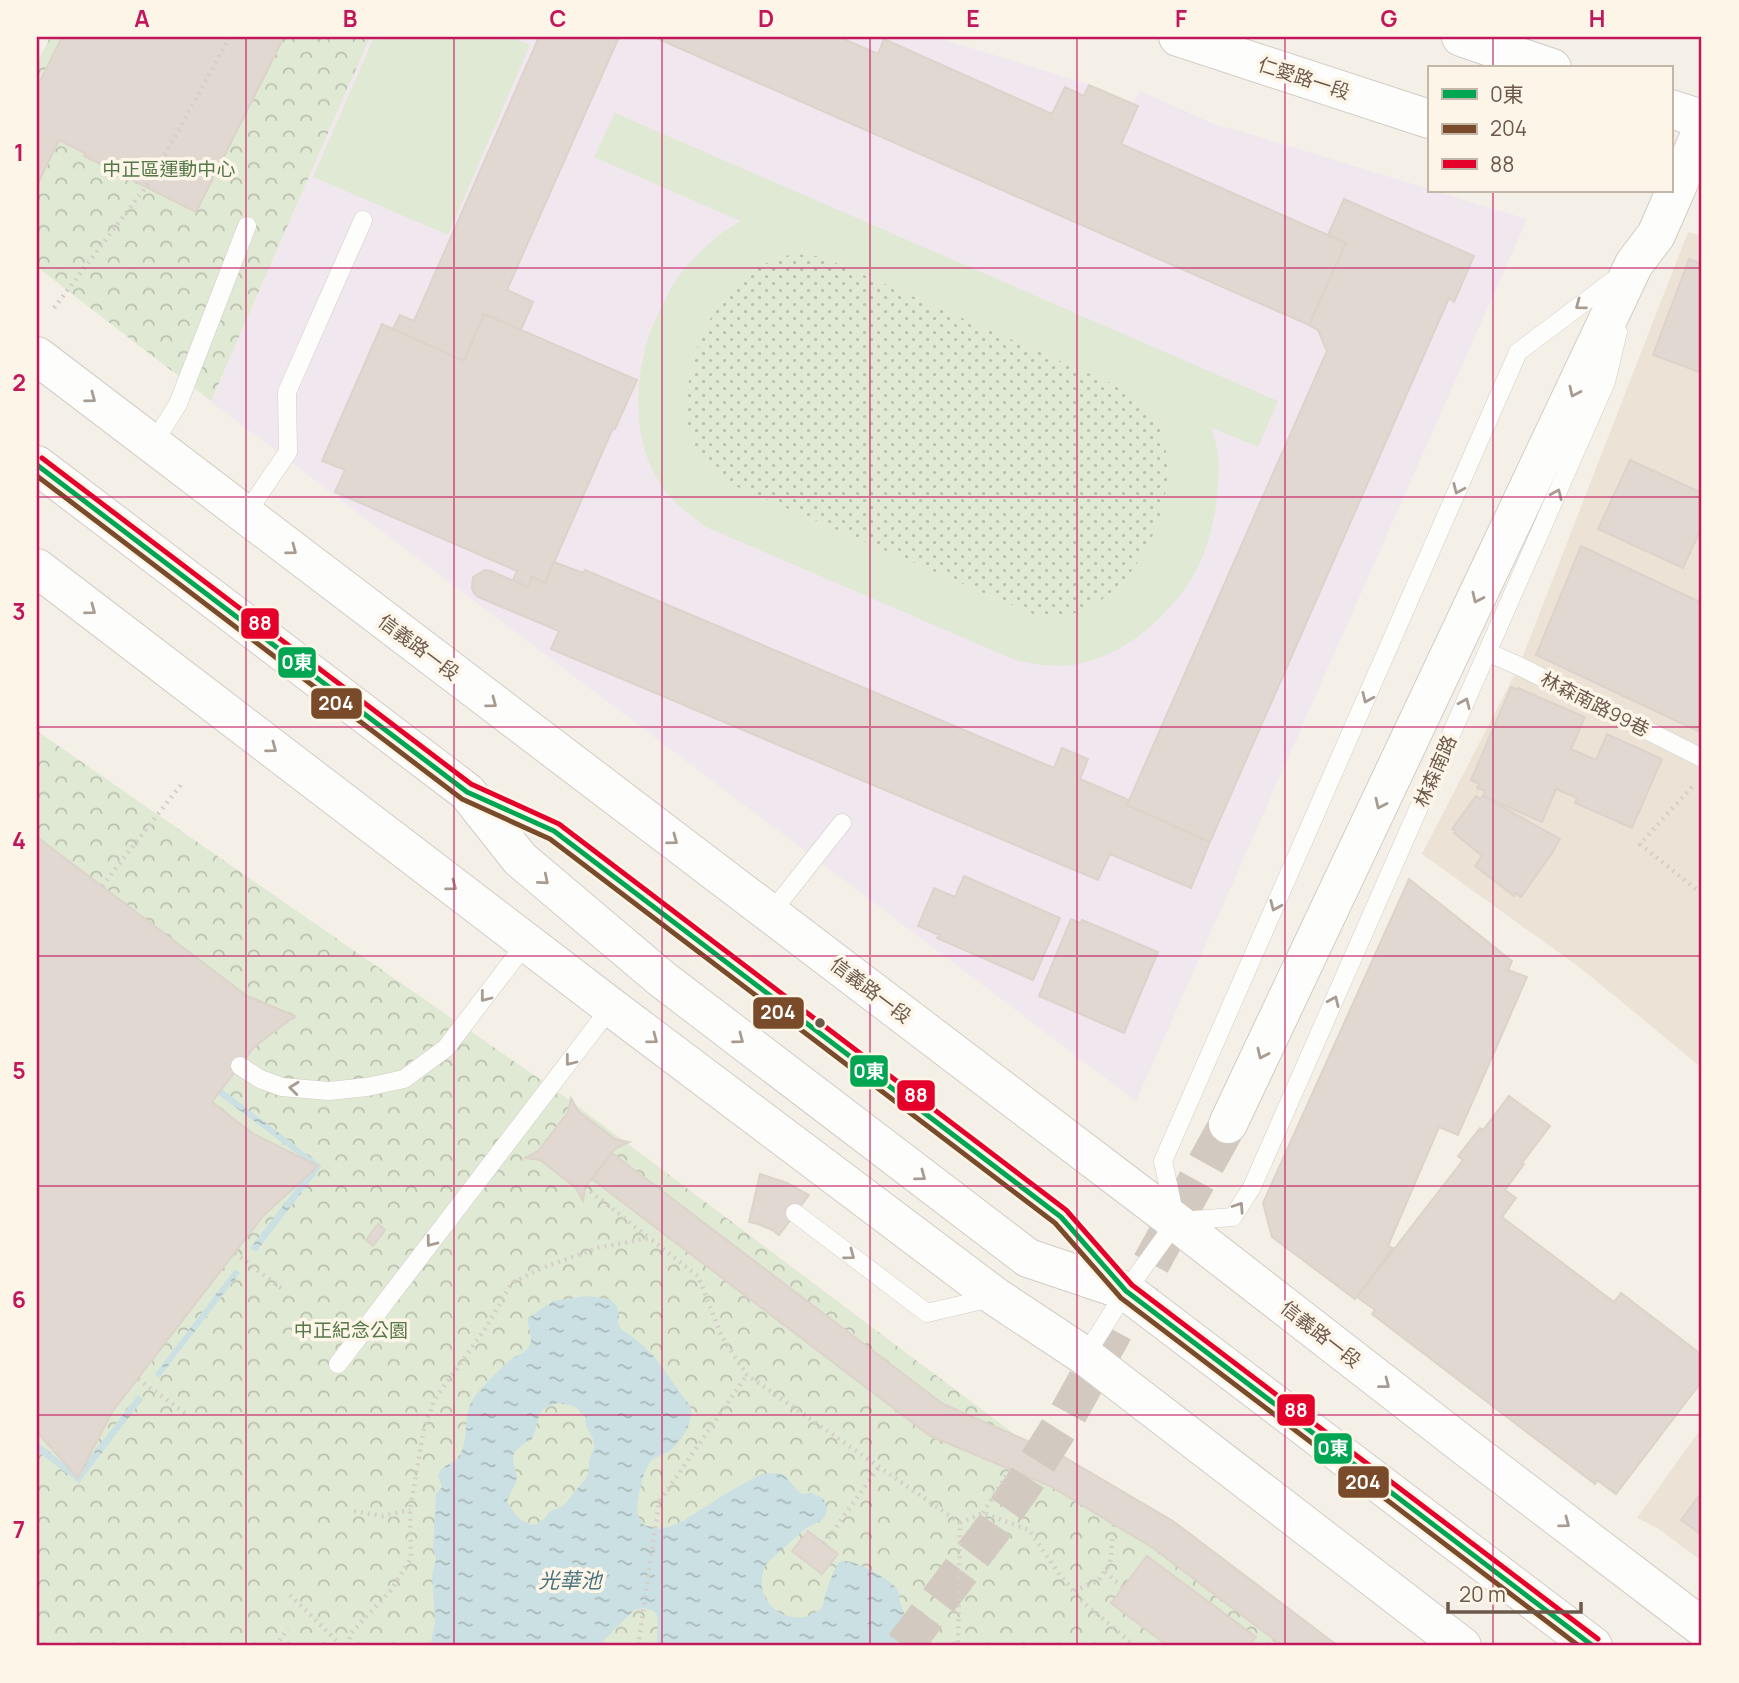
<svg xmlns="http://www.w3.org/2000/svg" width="1739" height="1683" viewBox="0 0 1739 1683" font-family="Manrope,'Noto Sans TC',sans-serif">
<defs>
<pattern id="grass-dots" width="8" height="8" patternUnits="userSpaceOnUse" patternTransform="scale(1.75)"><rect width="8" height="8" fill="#e0e9d4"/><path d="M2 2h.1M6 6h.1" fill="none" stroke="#bac0ae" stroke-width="1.8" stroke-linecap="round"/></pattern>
<pattern id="park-crowns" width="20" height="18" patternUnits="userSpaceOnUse" patternTransform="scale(1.75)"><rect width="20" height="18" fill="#e0e9d4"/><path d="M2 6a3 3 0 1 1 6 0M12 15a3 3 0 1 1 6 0" fill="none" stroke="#bac0ae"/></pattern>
<pattern id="water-ripples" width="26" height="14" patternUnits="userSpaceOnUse" patternTransform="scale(1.75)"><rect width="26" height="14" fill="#cbe0e2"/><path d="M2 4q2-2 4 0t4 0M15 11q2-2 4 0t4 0" fill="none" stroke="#a9b9b9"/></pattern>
</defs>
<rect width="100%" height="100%" fill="#f4f0e8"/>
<path fill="#ece3d6" d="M1688 232 1702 236V1068L1583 970 1422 854 1519 666Z
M1702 1427V1561L1657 1528 1637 1518Z"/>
<path fill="#f1e7ef" d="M370 37H935L1088 84 1133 104 1139 91 1226 129 1227 127 1429 189V191H1434L1527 219 1136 1101 211 402Z"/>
<path fill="url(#grass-dots)" d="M794 254 812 255 825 258 1127 390C1141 400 1152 410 1160 426 1163 432 1164 439 1165 446 1181 518 1119 629 1037 616L730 484C715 473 702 462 694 445 687 430 686 414 687 398 690 337 729 265 794 254Z"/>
<path fill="url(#park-crowns)" d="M50 37H370L211 401 37 267V63Z
M37 731 564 1096 1297 1646H37Z"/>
<path fill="#e0e9d4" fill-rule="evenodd" d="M374 37H511L530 45 448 235 313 177Z
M615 113 1278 401 1258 447 1212 428C1214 437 1217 446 1218 454 1221 490 1213 538 1197 569 1174 612 1128 654 1079 664 1058 668 1035 665 1015 660L706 527C692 516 677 506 666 492 631 446 633 384 650 332 654 322 659 312 664 302 667 296 670 289 674 283 685 266 702 249 718 236 725 230 733 226 740 221L594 157ZM794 254 812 255 826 258 1127 390C1141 400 1152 410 1160 425 1163 432 1164 439 1165 446 1181 517 1119 629 1037 616L730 484C715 473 702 462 694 445 687 430 686 414 687 398 690 337 729 265 794 254Z"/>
<path fill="url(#water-ripples)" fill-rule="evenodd" d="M222 1089 322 1166 256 1252 250 1248 303 1180 317 1166 301 1157 218 1094Z
M235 1269 240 1273 159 1378 155 1374Z
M586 1296 610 1299 617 1306 619 1315 618 1321 620 1328 638 1341 654 1356 690 1406C695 1421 682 1440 671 1450 665 1454 657 1456 651 1461 643 1470 635 1504 638 1515 639 1518 642 1522 644 1525L659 1529 669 1527 683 1521 730 1491 762 1474 779 1473 785 1476 799 1492 803 1494 811 1493 823 1498 827 1508 826 1514 822 1520 806 1528 766 1564C748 1602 791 1634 822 1608 824 1599 833 1567 840 1562 849 1556 892 1580 897 1589 900 1594 899 1600 901 1605 909 1624 905 1629 896 1646H657L658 1618 654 1611 643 1608 634 1610 598 1646H430L435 1623 432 1575 436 1559 433 1550 436 1494 442 1487 438 1475 442 1468 460 1458C461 1453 463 1448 464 1443 467 1430 465 1417 470 1405 476 1391 498 1371 510 1360 517 1354 527 1354 530 1344 533 1336 527 1326 528 1318L553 1301ZM558 1403 574 1406 585 1416 586 1426 593 1439 594 1447 589 1460V1470L586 1478 565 1504 559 1508 550 1511 545 1518 535 1525C520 1523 514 1514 507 1501L517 1480C513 1455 506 1454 532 1439 542 1418 532 1410 558 1403Z
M138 1395 143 1399 79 1483 37 1451V1442L66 1465 79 1478 86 1462Z"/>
<path fill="#e0d8d1" stroke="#dcd3cb" stroke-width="2" d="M62 37H284L196 212 84 156 85 153 59 140 37 185V87Z
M539 37H619L507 290 533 302 521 330 484 314 464 361 393 329 400 315 414 321Z
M654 37H839L878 54 884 39 1052 114 1065 87 1084 96 1089 85 1138 106 1121 144 1346 243 1309 325Z
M1344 199 1474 256 1454 302 1449 298 1210 842 1127 805 1327 351 1318 330 1309 325 1346 243 1328 235Z
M1689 259 1702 264V373L1653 355Z
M484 314 637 380 615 429 613 428 545 583 532 577 528 587 513 580 517 571 335 492 345 470 322 461 382 324 464 361Z
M1630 460 1702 493V527L1683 568 1598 529Z
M1581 546 1702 603V733L1536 655Z
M554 562 583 573 585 570 1054 768 1062 748 1088 759 1080 779 1129 800 1127 805 1210 842 1191 888 1110 854 1098 880 551 649 559 631 478 597 474 593 472 588 473 577 485 570 491 571 528 587 532 577 545 583Z
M1511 687 1518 690V688L1585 717 1571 749 1596 760 1607 734 1662 759 1632 828 1575 803 1577 798 1556 789 1542 822 1483 796 1485 791 1477 788 1479 784 1471 780Z
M1476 796 1480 799 1483 796 1560 839 1552 853 1521 897 1516 893 1514 896 1475 866 1482 856 1454 833 1456 831 1452 829Z
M37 837 247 996 295 1016 254 1047 212 1102 252 1133 318 1166 263 1216 112 1412 78 1478 37 1432Z
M964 876 1060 918 1033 980 937 938 939 935 918 926 934 888 955 897Z
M1409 879 1512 961 1508 970 1527 977 1458 1135 1439 1127 1388 1246 1393 1248 1355 1299 1272 1237 1263 1203Z
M1071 919 1080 923 1082 920 1158 952 1124 1033 1039 996Z
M1509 1096 1550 1126 1522 1163 1524 1164 1505 1190 1516 1198 1502 1217 1614 1302 1621 1293 1702 1355V1381L1616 1494 1597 1480 1595 1484 1372 1314 1375 1310 1357 1297 1463 1160 1458 1156 1480 1128 1483 1130Z
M571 1098 578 1111 615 1139 629 1142 616 1148 585 1187 583 1201 576 1188 540 1160 525 1158 538 1151 568 1112Z
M612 1153 943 1404 1062 1456 1173 1521 1338 1646H1283L1153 1548 1050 1486 930 1436 592 1179Z
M760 1174 787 1183 809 1195 779 1235 772 1230 758 1224 749 1222Z
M378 1224 385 1230 373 1246 366 1240Z
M1702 1492V1535L1681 1520Z
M808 1531 838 1554 822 1574 792 1551Z
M1147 1556 1256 1637 1249 1646H1168L1111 1603Z"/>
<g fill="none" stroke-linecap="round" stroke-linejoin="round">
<path stroke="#d2cac1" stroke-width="38" stroke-dasharray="38 19" stroke-linecap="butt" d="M904 1646 994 1527 1027 1479 1068 1414 1228 1124"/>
<defs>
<path id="lane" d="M153 444 178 404 247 226
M245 515 288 452 287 392 363 220
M1487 652 1519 666 1702 758
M485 800 554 831 1061 1217 1114 1278
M770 914 842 823
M240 1066 260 1079 282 1087 329 1091 367 1087 404 1079 446 1048 526 943
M795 1213 927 1313 995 1297
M1181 1221 1233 1217 1252 1187 1606 382 1618 332
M1085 1356 1126 1291 1176 1222 1163 1161 1518 352 1618 277
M338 1364 611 1007"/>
<path id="secondary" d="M1178 37 1429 119
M1461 37 1552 68
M1671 109 1702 119
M37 356 1176 1222 1467 1448 1702 1627
M37 465 467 792 520 859 662 979 1028 1258 1126 1291 1593 1646
M37 568 611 1007 996 1297 1085 1356 1462 1646
M1228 1124 1634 264 1656 235 1702 130"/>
</defs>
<use href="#lane" stroke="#d3cdc6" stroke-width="19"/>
<use href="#secondary" stroke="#d2ccc5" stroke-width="40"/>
<path stroke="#d5cfca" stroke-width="4.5" stroke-dasharray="2 5" stroke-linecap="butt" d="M54 308 151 180 230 37
M1692 787 1640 844 1702 894
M102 886 183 782
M585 1187 648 1237
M235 1253 285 1291
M138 1379 189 1416
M354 1511 382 1516 410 1510
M983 1513 1010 1469
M960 1523 983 1513 1029 1530 1059 1574 1083 1602 1135 1646
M824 1544 879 1467
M1105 1572 1123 1587
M1074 1591 1098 1581 1110 1564 1114 1524
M290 1595 342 1646
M275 1646 288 1629
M348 1646 351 1633 391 1590 411 1558 410 1510 424 1428 435 1399 485 1329 512 1283 542 1268 597 1248 649 1238 698 1276 722 1337 747 1375 960 1523 958 1646
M638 1646 659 1502 747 1375
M1158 1646 1163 1642
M1268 1646 1275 1640"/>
<use href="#lane" stroke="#fdfdfc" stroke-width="18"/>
<use href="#secondary" stroke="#fdfdfc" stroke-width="38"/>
<defs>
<path id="bus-1" d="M37 465 467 792 554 831 1061 1217 1126 1291 1593 1646"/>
<path id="bus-2" d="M37 476 462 799 550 839 1055 1223 1121 1298 1579 1646"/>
<path id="bus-3" d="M42 458 471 784 559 824 1066 1210 1132 1285 1598 1639"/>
</defs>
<use href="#bus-1" stroke="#fcf5e8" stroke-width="10"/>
<use href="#bus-2" stroke="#fcf5e8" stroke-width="10"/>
<use href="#bus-3" stroke="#fcf5e8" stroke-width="10"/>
<use href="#bus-1" stroke="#00a651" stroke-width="5"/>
<use href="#bus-2" stroke="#7a4b2a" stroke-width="5"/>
<use href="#bus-3" stroke="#e4002b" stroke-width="5"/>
</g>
<defs><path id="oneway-chevron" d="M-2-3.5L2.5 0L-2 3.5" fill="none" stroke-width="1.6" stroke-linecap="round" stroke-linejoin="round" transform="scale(1.75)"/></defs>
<g stroke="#a79b92">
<use href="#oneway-chevron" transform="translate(1580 305) rotate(143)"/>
<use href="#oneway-chevron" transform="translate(1574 392) rotate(115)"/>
<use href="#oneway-chevron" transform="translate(91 398) rotate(37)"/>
<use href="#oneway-chevron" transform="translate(1458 489) rotate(114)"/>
<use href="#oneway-chevron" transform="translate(1557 494) rotate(-66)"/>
<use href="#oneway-chevron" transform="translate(292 550) rotate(37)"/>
<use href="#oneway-chevron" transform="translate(1477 598) rotate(115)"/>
<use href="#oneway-chevron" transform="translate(91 610) rotate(37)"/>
<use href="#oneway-chevron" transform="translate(1367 698) rotate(114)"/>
<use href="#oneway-chevron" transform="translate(492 703) rotate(37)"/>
<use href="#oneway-chevron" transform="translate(1465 703) rotate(-66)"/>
<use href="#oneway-chevron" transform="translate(272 748) rotate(37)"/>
<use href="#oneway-chevron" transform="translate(1380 804) rotate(115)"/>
<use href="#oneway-chevron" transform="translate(673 840) rotate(37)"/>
<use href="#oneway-chevron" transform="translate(544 880) rotate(40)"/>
<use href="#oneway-chevron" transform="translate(452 886) rotate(37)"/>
<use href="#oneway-chevron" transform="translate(1275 906) rotate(114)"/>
<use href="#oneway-chevron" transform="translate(485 997) rotate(128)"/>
<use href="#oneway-chevron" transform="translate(1334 1001) rotate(-66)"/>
<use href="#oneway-chevron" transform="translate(653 1039) rotate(37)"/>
<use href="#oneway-chevron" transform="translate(739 1039) rotate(37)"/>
<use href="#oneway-chevron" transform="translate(1262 1054) rotate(115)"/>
<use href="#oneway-chevron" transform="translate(570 1061) rotate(128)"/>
<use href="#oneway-chevron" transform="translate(294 1088) rotate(-174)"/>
<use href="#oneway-chevron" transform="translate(921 1176) rotate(37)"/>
<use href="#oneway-chevron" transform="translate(1239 1207) rotate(-56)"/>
<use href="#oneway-chevron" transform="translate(431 1242) rotate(127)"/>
<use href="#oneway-chevron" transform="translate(850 1255) rotate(37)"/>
<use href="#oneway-chevron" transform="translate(1385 1384) rotate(38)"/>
<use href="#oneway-chevron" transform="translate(1565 1523) rotate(37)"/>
</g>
<path fill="none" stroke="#c2185b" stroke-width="2" stroke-opacity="0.55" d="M246 37V1646M454 37V1646M662 37V1646M870 37V1646M1077 37V1646M1285 37V1646M1493 37V68M1493 191V1646M37 268H1702M37 497H1702M37 727H1702M37 956H1702M37 1186H1702M37 1415H1702"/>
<circle fill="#6d594c" stroke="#fcf5e8" stroke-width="2.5" cx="820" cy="1023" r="6"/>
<g text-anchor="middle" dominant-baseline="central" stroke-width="7" stroke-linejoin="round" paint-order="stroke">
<g font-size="19" fill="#6d594c" stroke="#fcf5e8">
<text transform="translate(1304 78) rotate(18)">仁愛路一段</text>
<text transform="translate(419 647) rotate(37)">信義路一段</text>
<text transform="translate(1595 704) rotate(27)">林森南路99巷</text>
<text transform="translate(1435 771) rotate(-66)">林森南路</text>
<text transform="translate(871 990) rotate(37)">信義路一段</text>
<text transform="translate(1321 1334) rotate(38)">信義路一段</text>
</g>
<g font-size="19" fill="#557849" stroke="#fcf5e8">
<text x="169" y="169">中正區運動中心</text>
<text x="351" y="1330">中正紀念公園</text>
</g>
<g font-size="21" font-style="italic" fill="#49747f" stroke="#fcf5e8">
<text x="570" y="1580">光華池</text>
</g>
</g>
<g stroke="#fcf5e8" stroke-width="2.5">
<rect x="240" y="607" width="40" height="33" rx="7" fill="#e4002b"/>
<rect x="277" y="646" width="40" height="33" rx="7" fill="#00a651"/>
<rect x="310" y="687" width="53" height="33" rx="7" fill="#7a4b2a"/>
<rect x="752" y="996" width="53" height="34" rx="7" fill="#7a4b2a"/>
<rect x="849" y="1054" width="40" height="34" rx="7" fill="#00a651"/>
<rect x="896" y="1079" width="40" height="33" rx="7" fill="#e4002b"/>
<rect x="1276" y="1393" width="40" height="34" rx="7" fill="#e4002b"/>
<rect x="1313" y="1432" width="40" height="33" rx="7" fill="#00a651"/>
<rect x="1337" y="1465" width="53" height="34" rx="7" fill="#7a4b2a"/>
</g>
<g font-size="19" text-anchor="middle" font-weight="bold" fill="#fff">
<text x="260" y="630">88</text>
<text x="297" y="669">0東</text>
<text x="336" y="710">204</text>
<text x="778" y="1019">204</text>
<text x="869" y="1078">0東</text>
<text x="916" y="1102">88</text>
<text x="1296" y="1417">88</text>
<text x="1333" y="1455">0東</text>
<text x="1363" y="1489">204</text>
</g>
<rect width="1739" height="1683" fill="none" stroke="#fcf5e8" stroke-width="77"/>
<rect x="1428" y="66" width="245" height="126" fill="#fcf5e8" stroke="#c3b7aa" stroke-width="2"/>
<rect x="1442" y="89" width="35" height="10" fill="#00a651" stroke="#c3b7aa" stroke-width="2"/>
<text x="1490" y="102" font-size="21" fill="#6d594c">0東</text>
<rect x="1442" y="124" width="35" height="10" fill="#7a4b2a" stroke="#c3b7aa" stroke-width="2"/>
<text x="1490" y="136" font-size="21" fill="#6d594c">204</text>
<rect x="1442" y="159" width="35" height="10" fill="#e4002b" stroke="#c3b7aa" stroke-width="2"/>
<text x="1490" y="172" font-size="21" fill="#6d594c">88</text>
<path d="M1448 1602v10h133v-10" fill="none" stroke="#6d594c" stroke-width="3.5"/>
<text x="1459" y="1602" font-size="21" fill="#6d594c" stroke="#fcf5e8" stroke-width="5" paint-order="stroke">20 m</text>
<rect x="38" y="38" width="1662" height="1606" fill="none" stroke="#c2185b" stroke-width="2.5"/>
<g font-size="23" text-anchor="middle" font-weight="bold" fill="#c2185b">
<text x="142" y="27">A</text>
<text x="350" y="27">B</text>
<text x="558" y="27">C</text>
<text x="766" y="27">D</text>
<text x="973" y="27">E</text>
<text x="1181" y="27">F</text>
<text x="1389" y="27">G</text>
<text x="1597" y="27">H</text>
<text x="19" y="161">1</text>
<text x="19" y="391">2</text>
<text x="19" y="620">3</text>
<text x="19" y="849">4</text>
<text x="19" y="1079">5</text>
<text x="19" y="1308">6</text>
<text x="19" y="1538">7</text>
</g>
</svg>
